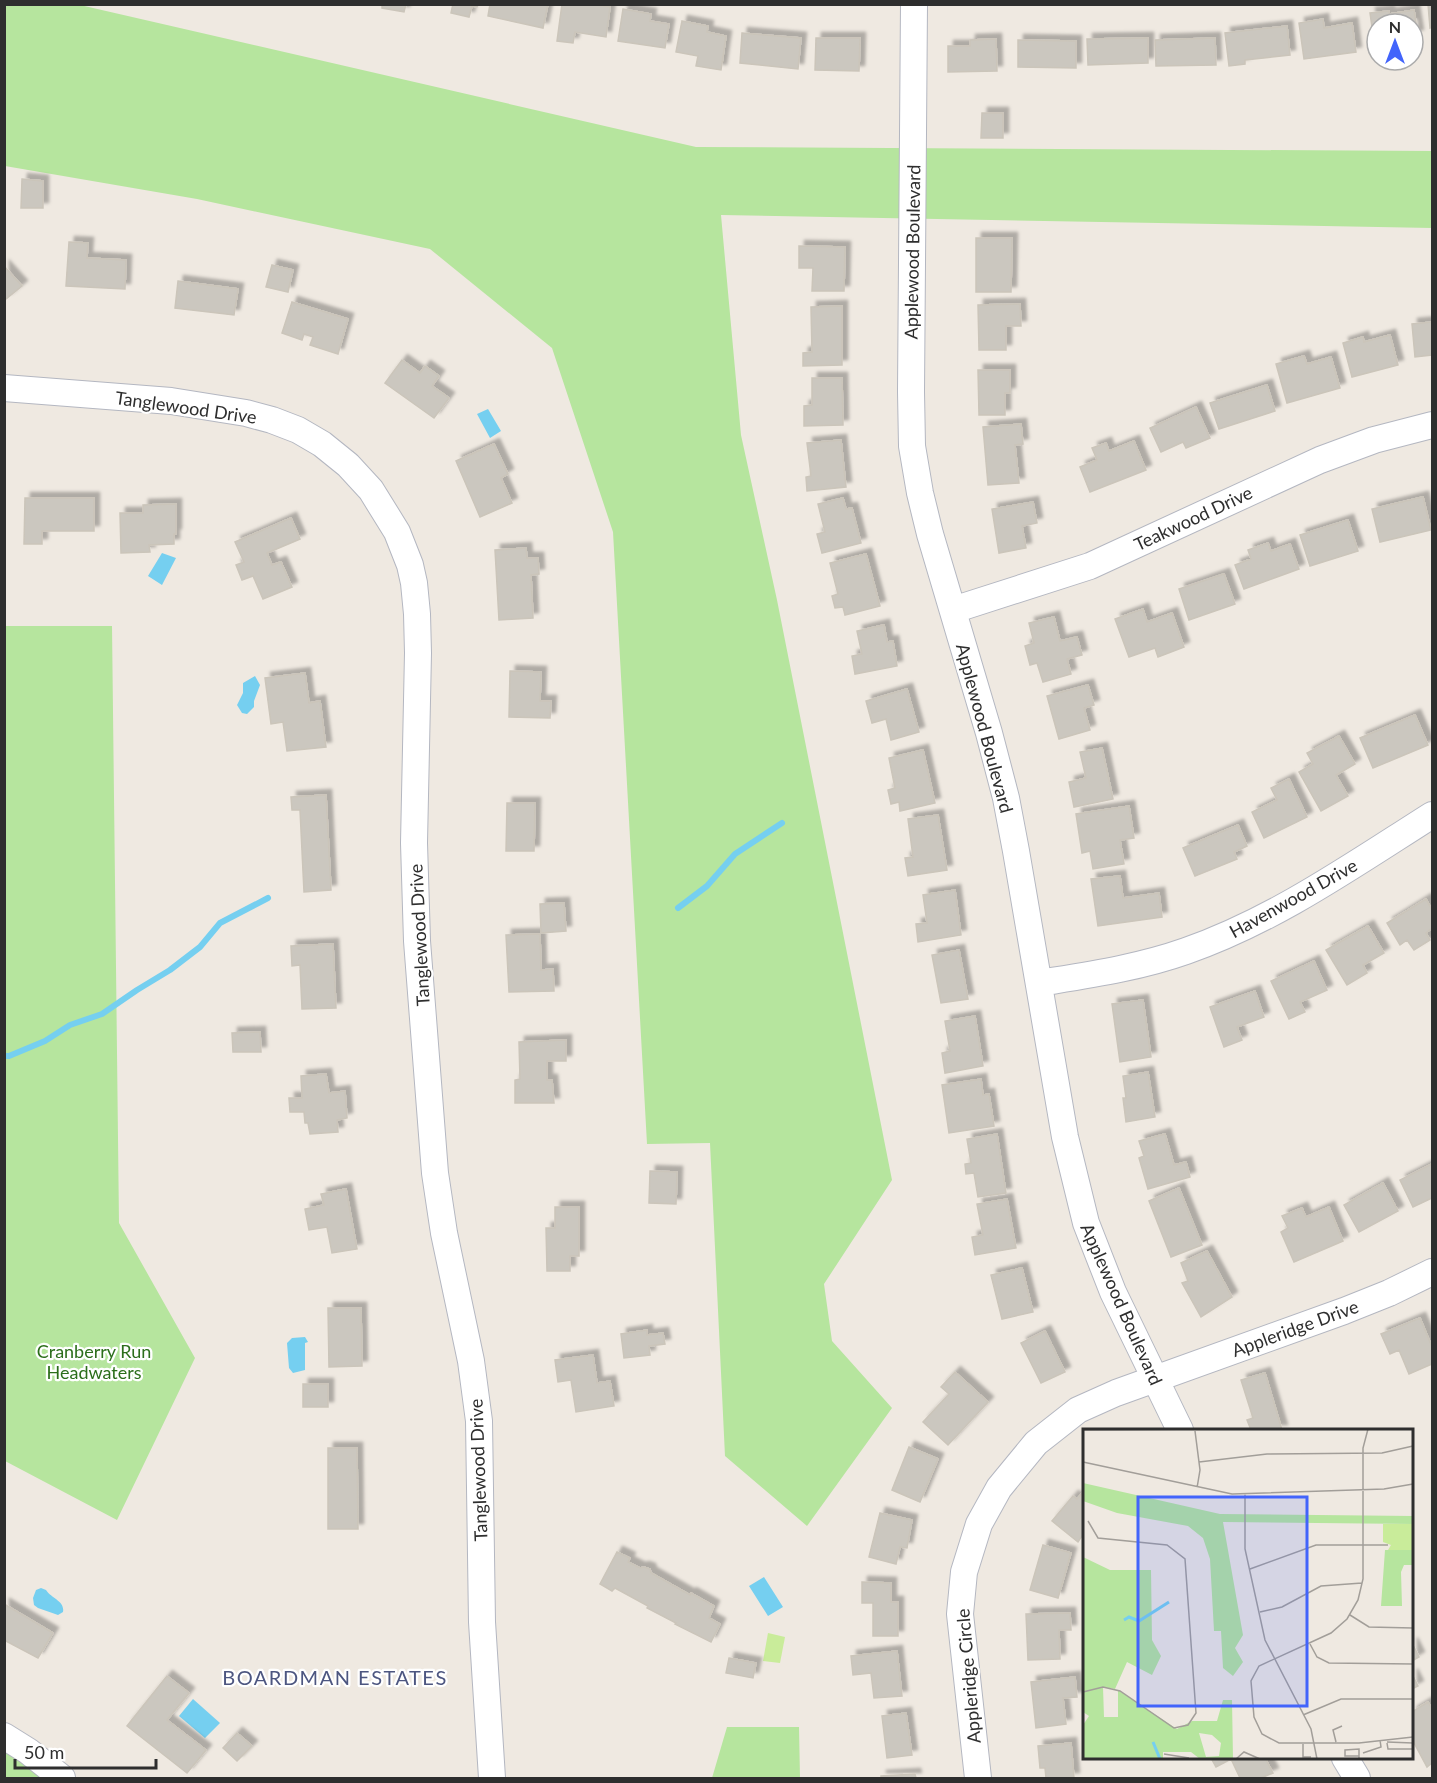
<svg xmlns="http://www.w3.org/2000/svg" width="1437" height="1783" viewBox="0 0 1437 1783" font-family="Lato,sans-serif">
<defs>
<filter id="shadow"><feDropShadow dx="5.5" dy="-5.5" stdDeviation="1.5" flood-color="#0004"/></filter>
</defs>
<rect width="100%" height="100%" fill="#efe9e1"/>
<path fill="#b6e59e" d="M4 5H80L696 147 1432 151V228L721 215 741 435 777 600 892 1180 824 1284 832 1341 892 1408 807 1526 725 1456 710 1143 647 1144 613 532 552 348 430 249 197 199 5 166Z
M4 626H112L119 1223 195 1358 117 1520 5 1461Z
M727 1727H799L800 1778H712Z
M4 1736 62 1778H5Z"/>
<path fill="#c9ec9a" d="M768 1633 785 1637 780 1663 763 1661Z"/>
<path fill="#75cff0" d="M488 409 501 431 490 438 477 414Z
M162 553 176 558 162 585 148 576Z
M255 676 260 685 254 701V707L247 714 242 713 237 705 243 693V683Z
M305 1337 308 1342 305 1343V1370L293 1373 289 1368 287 1343 292 1338Z
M764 1577 783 1607 768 1616 749 1586Z
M41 1588 46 1590C52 1599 65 1601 63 1612L58 1615 38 1608 34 1605 33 1598 36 1590Z
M193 1699 220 1723 205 1738 179 1716Z"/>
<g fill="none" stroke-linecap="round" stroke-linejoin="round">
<path stroke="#75cff0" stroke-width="6" d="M678 908 707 886 735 854 782 823
M4 1056H9L45 1041 70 1025 102 1014 137 990 170 970 200 947 220 923 268 898"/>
</g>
<path fill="#cbc7bf" stroke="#cbc5ba" stroke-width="1.5" filter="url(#shadow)" d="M382 4H406L404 12 382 8Z
M453 4H478L477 7 472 6 469 17 451 13Z
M490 4H548L543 28 488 16Z
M562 4H591L610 7 606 37 575 32 573 43 557 41Z
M1428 4H1432V27L1430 28Z
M623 9 651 14 650 21 669 24 665 48 618 41Z
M1414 10 1418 35 1413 36V24H1377V40L1374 41 1370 13 1389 11V14Z
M1323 19 1324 28 1352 23 1356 52 1304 59 1299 23Z
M682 21 708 26 707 32 726 36 721 70 696 66 698 56 676 52Z
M1287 26 1290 55 1245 60V64L1229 66 1225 33Z
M742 33 801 38 798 69 740 63Z
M816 38H860L859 71 815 70Z
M1148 38V63L1088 65 1087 39Z
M1215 38 1216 65 1156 66 1155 40Z
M996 39 997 71 948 72V46H970V40Z
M1018 40 1076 41V68L1018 67Z
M982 113H1003V138H981Z
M22 179 43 181V208H21Z
M976 238H1012L1011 292H976Z
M69 242 88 243 87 258 126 260 125 289 66 286Z
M799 246 845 247 844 291H812L813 268H799Z
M272 265 293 270 288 292 266 287Z
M4 266 22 286 6 299 4 297Z
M178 281 238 289 234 315 175 308Z
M292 302 348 319 338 354 310 345 313 337 304 334 302 340 282 333Z
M1020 304 1021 326H1006V350H979L978 305Z
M842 306V365L803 366V353L812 352 811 307Z
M1432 322V355L1415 357 1412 324Z
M1390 335 1398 365 1352 377 1343 343 1363 337 1364 342Z
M1304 356 1307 364 1331 357 1340 388 1287 403 1276 364Z
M402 360 420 373 425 366 439 376 432 386 449 398 434 418 385 383Z
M978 370H1010V393H1005V415H979Z
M812 378H842L843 425 804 426V406L812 405Z
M1267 385 1275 411 1219 429 1210 403Z
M1196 407 1210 438 1186 448 1183 442 1161 452 1150 428Z
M1021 424 1023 444 1015 445 1019 483 988 485 983 427Z
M841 440 846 487 807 491 806 477 811 476 807 443Z
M1134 441 1146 470 1090 492 1080 467 1097 460 1092 448 1106 443 1109 451Z
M494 444 508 474 501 478 512 503 480 517 456 461Z
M1423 497 1431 530 1380 542 1372 509Z
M25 498H94V531H42V544H24Z
M843 498 846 509 852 508 861 543 822 553 817 534 825 532 818 504Z
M1033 502 1037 523 1022 526 1026 548 999 553 992 509Z
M176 504V534H174V544L149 545 150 552 121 553 120 513H143V505Z
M291 518 300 539 267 553 272 565 281 562 292 587 263 599 253 576 242 580 236 565 244 562 235 542Z
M1348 520 1358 551 1310 566 1300 535Z
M1268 543 1271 551 1290 544 1299 569 1244 589 1235 565 1251 559 1248 550Z
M526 548 527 558H538L539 574 531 575 533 618 499 620 495 550Z
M866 554 880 606 845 615 843 607 835 608 832 596 838 594 830 563Z
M1224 574 1235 604 1189 620 1179 589Z
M1143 609 1147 622 1172 613 1184 647 1158 657 1155 648 1129 657 1115 619Z
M1054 617 1060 641 1077 637 1082 655 1067 659 1071 674 1043 682 1037 663 1030 665 1025 646 1034 643 1029 623Z
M884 625 887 642 893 641 897 666 855 674 852 656 862 654 857 631Z
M510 671 541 672 540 701H551L550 718 509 717Z
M305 673 309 703 320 701 326 747 287 751 283 722 271 724 265 678Z
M1088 685 1094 705 1084 708 1090 730 1059 739 1047 696Z
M907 689 919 732 891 740 886 719 872 723 866 701Z
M1415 715 1428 745 1373 768 1360 738Z
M1339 736 1355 764 1336 775 1348 796 1321 811 1299 772 1313 764 1307 753Z
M1102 748 1113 799 1074 807 1069 782 1086 778 1080 752Z
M923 750 935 803 900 811 899 802 891 804 888 790 895 788 889 758Z
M1289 779 1307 817 1264 838 1252 812 1277 800 1271 788Z
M326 795 331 890 304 892 300 810H292L291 797Z
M507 803H535L534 851H506Z
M1129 806 1134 838 1120 840 1124 864 1093 869 1090 851 1082 853 1076 814Z
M938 815 947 870 908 876 905 858 913 857 908 819Z
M1238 825 1247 846 1234 852 1237 859 1195 876 1183 848Z
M1120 876 1123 898 1159 893 1162 917 1098 926 1091 879Z
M955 890 961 935 918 942 916 924 927 923 923 895Z
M1426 899 1432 910V928L1426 933 1430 940 1414 950 1407 940 1400 945 1387 923Z
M564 903 566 931 541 933 540 904Z
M1368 926 1384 953 1363 965 1367 973 1347 985 1326 950Z
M540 934 541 970 553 969 554 991 509 992 506 935Z
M333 944 336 1008 302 1009 300 965 292 966 291 946Z
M959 950 968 999 941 1003 932 955Z
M1314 961 1327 990 1300 1002 1305 1012 1289 1019 1271 981Z
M1255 991 1264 1017 1237 1027 1242 1040 1224 1047 1210 1007Z
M1143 1000 1151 1057 1120 1062 1112 1004Z
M975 1016 983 1066 945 1073 942 1053 950 1051 945 1021Z
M260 1032 261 1052H233L232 1033Z
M566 1040V1061H547V1080H552L554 1103H515V1080L520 1079 519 1042Z
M1148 1072 1155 1117 1126 1122 1123 1098H1126L1123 1076Z
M326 1074 329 1093 345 1091 347 1118 337 1120 338 1132 310 1134 308 1123H305L304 1112H290L289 1098H302L301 1076Z
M981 1079 983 1095 989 1094 994 1126 949 1133 942 1085Z
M997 1134 1006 1193 978 1197 974 1173 966 1174 965 1164 971 1163 967 1139Z
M1165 1134 1174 1165 1186 1162 1190 1177 1148 1189 1139 1158 1144 1156 1139 1141Z
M1432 1164V1198L1413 1207 1400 1180Z
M650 1171 677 1172 676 1204 649 1203Z
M1383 1183 1398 1211 1359 1232 1344 1205Z
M1179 1188 1202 1245 1171 1257 1149 1201Z
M346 1189 357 1249 332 1253 327 1227 309 1230 305 1209 324 1205 321 1194Z
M1007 1199 1016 1248 975 1255 972 1237 983 1235 977 1204Z
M555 1207H579V1256H570V1271H547L546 1228H555Z
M1329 1207 1343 1241 1294 1262 1281 1232 1288 1228 1282 1216 1302 1208 1306 1217Z
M1207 1251 1232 1297 1201 1317 1182 1283 1188 1281 1181 1263Z
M1022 1268 1033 1312 1002 1319 991 1275Z
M328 1308H361L362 1366 329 1367Z
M1420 1318 1432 1347V1364L1409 1374 1399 1350 1390 1354 1381 1334Z
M647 1330V1335L663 1333 665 1344 649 1346 650 1355 624 1358 621 1334Z
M1045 1331 1065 1372 1041 1383 1021 1343Z
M593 1355 597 1383 610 1381 614 1406 576 1412 571 1380 558 1382 555 1360Z
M955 1372 988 1402 948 1445 923 1422 949 1394 941 1387Z
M1265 1373 1282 1430H1251L1247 1420 1253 1418 1241 1380Z
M303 1384H328V1407H303Z
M909 1447 938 1459 920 1502 892 1490Z
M328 1448H357L358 1529H328Z
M1084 1491V1533L1078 1542 1052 1521 1073 1496 1077 1499Z
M880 1513 912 1520 907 1548 900 1547 896 1564 869 1557Z
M1043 1545 1071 1553 1058 1598 1030 1590Z
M617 1552 630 1558 628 1562 640 1568 644 1567 650 1569 651 1573 690 1595 691 1593 714 1606 709 1618 720 1624 711 1642 675 1624 676 1623 647 1608 648 1606 615 1588 612 1591 600 1584Z
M862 1582 891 1583V1602H898V1636H873V1603H862Z
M4 1604 53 1633 38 1658 4 1640Z
M1070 1613 1071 1630H1059L1060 1659 1028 1660 1026 1614Z
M1412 1643 1419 1657 1412 1661Z
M897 1651 902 1696 874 1698 871 1673 853 1675 851 1656Z
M729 1658 756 1663 753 1678 726 1673Z
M1412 1674 1418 1686 1412 1689Z
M167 1676 189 1693 167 1720 206 1750 187 1773 127 1726Z
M1075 1677 1077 1697 1063 1698 1066 1724 1036 1728 1031 1682Z
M1428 1702 1432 1709V1763L1427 1767 1412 1739V1712Z
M906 1713 912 1755 887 1758 882 1716Z
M237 1733 252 1746 237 1761 223 1748Z
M1071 1743 1074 1778H1046L1045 1768H1040L1038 1746Z
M1211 1758H1265L1273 1773 1261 1778H1240L1231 1759 1216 1767Z
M915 1774 916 1778H881V1776Z"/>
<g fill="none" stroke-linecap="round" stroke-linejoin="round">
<defs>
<path id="minor" d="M914 4 911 392 912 446 920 493 930 534 989 733 1006 798 1016 851 1065 1137 1086 1223 1113 1292 1180 1430
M4 388 171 401 246 413 272 420 298 430 322 444 348 465 371 490 397 532 410 565 414 583 417 614 418 653 414 843 417 941 435 1173 444 1233 471 1361 479 1421 482 1622 492 1778
M953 610 1090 566 1320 460 1374 440 1432 425
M1039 983C1088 975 1138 968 1186 951 1275 920 1353 865 1432 815
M4 1736 28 1751 62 1778
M1345 1758 1357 1778
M978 1778 960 1614 964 1572 979 1524 999 1488 1036 1443 1078 1410 1116 1393 1344 1311 1389 1293 1432 1272"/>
</defs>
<use href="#minor" stroke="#b4b7c1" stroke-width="28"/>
<use href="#minor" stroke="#fff" stroke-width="26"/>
</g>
<g text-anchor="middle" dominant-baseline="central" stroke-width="4.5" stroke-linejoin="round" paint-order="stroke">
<g font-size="18" fill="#2e2e2e" stroke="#fff">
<text transform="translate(912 252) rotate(-89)">Applewood Boulevard</text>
<text transform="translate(186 407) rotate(8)">Tanglewood Drive</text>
<text transform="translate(1193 518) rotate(-25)">Teakwood Drive</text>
<text transform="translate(985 728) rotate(75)">Applewood Boulevard</text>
<text transform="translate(1293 898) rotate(-29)">Havenwood Drive</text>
<text transform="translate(419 935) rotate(-93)">Tanglewood Drive</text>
<text transform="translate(1122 1304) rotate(66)">Applewood Boulevard</text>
<text transform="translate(1295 1328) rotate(-20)">Appleridge Drive</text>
<text transform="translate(478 1470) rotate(-92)">Tanglewood Drive</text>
<text transform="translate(968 1676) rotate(-95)">Appleridge Circle</text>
</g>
<g font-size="18" fill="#2c6e1b" stroke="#fff">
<text x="94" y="1351">Cranberry Run<tspan x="94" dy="21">Headwaters</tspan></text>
</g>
<g font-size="20" letter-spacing="1.5" fill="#4d5680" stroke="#fff">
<text x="335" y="1677">BOARDMAN ESTATES</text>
</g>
</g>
<g transform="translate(1083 1429)">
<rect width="330" height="330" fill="#efe9e1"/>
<path d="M0 54 137 85 330 87V95L140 93 160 206 152 219 160 233 150 247 140 239 138 202H131L127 130 120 109 105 97 34 84 0 72ZM302 121H330L329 136H321L318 143 319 177H298ZM0 128 27 141H68L69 211 78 227 69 246 44 233 32 260 20 258 21 288H35V261L94 300 109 292H134L140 271H149L150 330H117L108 323H80V330H0V296L6 287 0 283ZM116 304 129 306 138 314 136 327 123 328Z" fill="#b6e59e" fill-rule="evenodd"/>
<path d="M300 95H330V121H305L308 116 300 113Z" fill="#c9ec9a"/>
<path fill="none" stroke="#75cff0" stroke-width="3" d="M41 191 46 188 56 192 86 173M70 313 77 330"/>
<path fill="none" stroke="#a29e99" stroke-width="1.5" d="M285 0 280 19V150L275 171 264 190 248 204 176 237 168 252 171 288 179 305 196 314H276L330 308M0 1 129 0M112 2 117 41 114 59M0 33 149 65 301 60 330 55M116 33 184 25 299 24 330 17M162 65V120L182 211 228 300 234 330M167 140 233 116H305M177 183 199 178 238 157 279 154M267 186 286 198 330 199M227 215 234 228 246 234 330 235M0 263 20 258 37 262 91 299 105 296 113 284 102 130 84 116 15 109 5 92M220 286 258 270H330M253 313 250 301 259 297M304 313 330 314M304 314 305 320H330M220 315V328H228M280 324 298 318 297 311M81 325 106 329M276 327H262V321L276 320V330M153 330 161 323 177 330"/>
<path fill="#4264fb" fill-opacity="0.15" stroke="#4264fb" stroke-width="3" d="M55 68H224V277H55Z"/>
<rect width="330" height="330" fill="none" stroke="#2e2e2e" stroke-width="3"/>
</g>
<rect width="1437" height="1783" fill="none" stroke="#2e2e2e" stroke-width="12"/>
<g transform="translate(1395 42)"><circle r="28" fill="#ffffff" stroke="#ababab" stroke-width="1.5"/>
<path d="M0-4.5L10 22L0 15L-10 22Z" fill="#4264fb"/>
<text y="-9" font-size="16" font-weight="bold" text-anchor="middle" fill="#2e2e2e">N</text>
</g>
<path d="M15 1759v9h141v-9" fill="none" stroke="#2e2e2e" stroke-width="3"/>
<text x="24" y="1759" font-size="18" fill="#2e2e2e" stroke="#ffffff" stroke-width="4.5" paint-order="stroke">50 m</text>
</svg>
